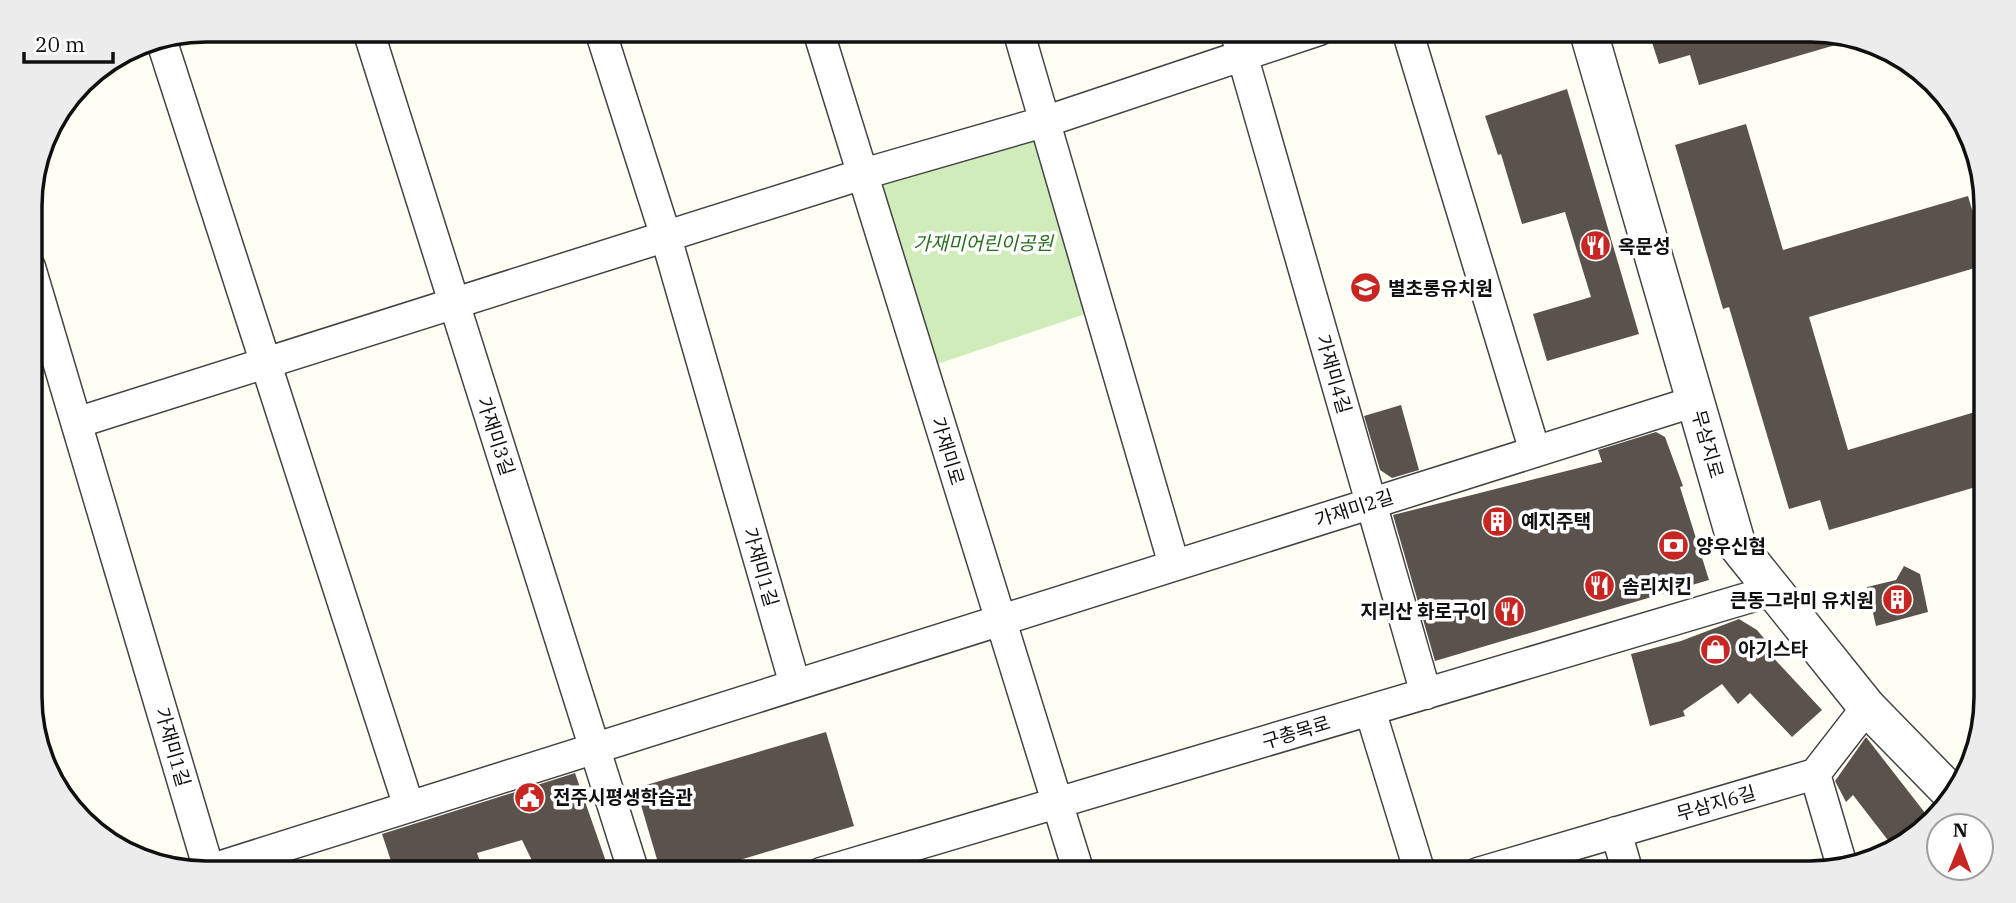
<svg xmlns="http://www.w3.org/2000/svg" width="2016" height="903" viewBox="0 0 2016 903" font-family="'IBM Plex Serif','Noto Sans KR',serif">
<rect width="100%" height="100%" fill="#fffef4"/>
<path fill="#d1ecbb" d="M1047 121 1100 309 923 369 863 174Z"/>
<path fill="#5a524c" d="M1648 30H1810L1856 39 1699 85 1690 55 1659 64Z
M1567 89 1639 334 1547 361 1533 314 1591 297 1565 212 1522 224 1501 154 1498 155 1485 116Z
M1746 124 1783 250 1968 196 1985 253V265L1809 317 1848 450 1985 409 1986 484 1829 530 1820 500 1789 509 1729 307 1723 309 1675 145Z
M1401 405 1419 470 1392 478 1380 470 1364 416Z
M1656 432 1665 437 1683 486 1680 487 1709 580 1435 661 1393 515 1602 462 1598 450Z
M1904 566 1920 574 1928 612 1876 626 1867 587 1896 580Z
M1739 619 1757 630 1773 649 1768 652 1822 710 1792 737 1750 693 1738 704 1722 684 1683 711 1685 716 1650 726 1631 654 1681 641Z
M826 732 854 826 696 873H661L636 788Z
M1866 737 1929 818 1908 843 1894 848 1853 795 1846 802 1835 781Z
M575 773 610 873H538L522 840 477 853 484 873H395L382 834Z"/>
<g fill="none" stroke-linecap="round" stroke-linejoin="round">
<defs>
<path id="minor" d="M368 30 634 873
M600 30 666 237 795 685
M818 30 1079 873
M1018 30 1174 565
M1235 30 1426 694
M1407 30 1535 452
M161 39 409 807
M30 267 209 870 1696 401
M79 422 863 174 1047 121 1319 30
M1370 710 1420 873
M1815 774 1842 866
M1616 832 1628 873
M821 873 1771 591
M1478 873 1815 774 1867 707"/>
<path id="tertiary" d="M1588 30 1737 545 1867 707 1950 792"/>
</defs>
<use href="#minor" stroke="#434343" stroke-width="33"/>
<use href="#tertiary" stroke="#434343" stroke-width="40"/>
<use href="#minor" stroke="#fff" stroke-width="30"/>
<use href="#tertiary" stroke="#fff" stroke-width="37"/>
</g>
<defs>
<symbol id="restaurant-disc" viewBox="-11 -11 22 22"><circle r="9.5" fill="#c72622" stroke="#fff"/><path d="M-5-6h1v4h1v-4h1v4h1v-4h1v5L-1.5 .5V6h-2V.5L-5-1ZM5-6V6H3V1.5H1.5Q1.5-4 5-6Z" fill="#fff"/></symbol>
<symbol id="school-disc" viewBox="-11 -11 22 22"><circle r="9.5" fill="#c72622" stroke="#fff"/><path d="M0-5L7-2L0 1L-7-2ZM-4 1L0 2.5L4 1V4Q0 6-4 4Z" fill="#fff"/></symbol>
<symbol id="building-disc" viewBox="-11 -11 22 22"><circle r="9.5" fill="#c72622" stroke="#fff"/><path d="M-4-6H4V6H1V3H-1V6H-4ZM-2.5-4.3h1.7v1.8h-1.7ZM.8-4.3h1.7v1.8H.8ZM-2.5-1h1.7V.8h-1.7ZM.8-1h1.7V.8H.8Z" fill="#fff"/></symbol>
<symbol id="bank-disc" viewBox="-11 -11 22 22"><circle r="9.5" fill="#c72622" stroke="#fff"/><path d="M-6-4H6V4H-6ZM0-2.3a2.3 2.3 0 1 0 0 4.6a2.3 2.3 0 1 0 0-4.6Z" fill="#fff"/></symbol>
<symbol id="shop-disc" viewBox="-11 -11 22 22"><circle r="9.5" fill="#c72622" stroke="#fff"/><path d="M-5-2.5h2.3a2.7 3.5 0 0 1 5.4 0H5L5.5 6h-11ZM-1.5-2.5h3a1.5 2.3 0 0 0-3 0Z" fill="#fff"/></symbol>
<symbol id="civic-disc" viewBox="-11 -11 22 22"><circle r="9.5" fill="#c72622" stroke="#fff"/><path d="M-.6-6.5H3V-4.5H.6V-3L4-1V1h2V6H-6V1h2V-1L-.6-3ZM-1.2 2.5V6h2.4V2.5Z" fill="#fff"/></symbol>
</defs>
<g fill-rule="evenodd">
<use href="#restaurant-disc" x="1578" y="228" width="35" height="35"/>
<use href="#school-disc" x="1348" y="270" width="35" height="35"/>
<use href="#building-disc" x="1480" y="504" width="35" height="35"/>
<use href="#bank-disc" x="1656" y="528" width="35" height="35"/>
<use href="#restaurant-disc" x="1582" y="568" width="35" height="35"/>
<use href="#building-disc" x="1880" y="582" width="35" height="35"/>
<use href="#restaurant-disc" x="1492" y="594" width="35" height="35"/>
<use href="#shop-disc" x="1698" y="632" width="35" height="35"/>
<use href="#civic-disc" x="512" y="780" width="35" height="35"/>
</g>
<g text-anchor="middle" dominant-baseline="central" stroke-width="7" stroke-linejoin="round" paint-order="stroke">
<g font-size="19" font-style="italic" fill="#286c1d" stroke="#fff">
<text x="983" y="243">가재미어린이공원</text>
</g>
<g font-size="19" font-weight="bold" fill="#101010" stroke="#fff" text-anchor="start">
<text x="1618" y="246">옥문성</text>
<text x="1388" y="288">별초롱유치원</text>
<text x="1521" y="521">예지주택</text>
<text x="1696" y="546">양우신협</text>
<text x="1622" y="586">솜리치킨</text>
<text x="1874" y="600" text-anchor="end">큰동그라미 유치원</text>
<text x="1487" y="611" text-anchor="end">지리산 화로구이</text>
<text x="1738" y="649">아기스타</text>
<text x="553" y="797">전주시평생학습관</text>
</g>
<g font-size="19" fill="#101010" stroke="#fff">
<text transform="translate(1334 374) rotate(74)">가재미4길</text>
<text transform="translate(496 436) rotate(72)">가재미3길</text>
<text transform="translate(1708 444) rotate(74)">무삼지로</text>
<text transform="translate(948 451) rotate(73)">가재미로</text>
<text transform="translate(1354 508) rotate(-18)">가재미2길</text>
<text transform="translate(761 567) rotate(74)">가재미1길</text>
<text transform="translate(1296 732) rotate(-17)">구총목로</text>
<text transform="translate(173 747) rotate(74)">가재미1길</text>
<text transform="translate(1716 803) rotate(-16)">무삼지6길</text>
</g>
</g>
<path d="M0 0H2016V903H0ZM206 42H1810A164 164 0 0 1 1974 206V697A164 164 0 0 1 1810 861H206A164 164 0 0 1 42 697V206A164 164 0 0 1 206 42Z" fill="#ececec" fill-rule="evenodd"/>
<path fill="none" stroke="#101010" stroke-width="3.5" d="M206 42H1810A164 164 0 0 1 1974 206V697A164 164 0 0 1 1810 861H206A164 164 0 0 1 42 697V206A164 164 0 0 1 206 42Z"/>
<g transform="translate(1960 847) rotate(1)"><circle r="33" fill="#ffffff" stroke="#9f9f9f" stroke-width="2"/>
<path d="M0-5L12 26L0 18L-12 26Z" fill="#c72622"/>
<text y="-10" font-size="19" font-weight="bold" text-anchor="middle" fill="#101010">N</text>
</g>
<path d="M24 52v10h89v-10" fill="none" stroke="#101010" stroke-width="3.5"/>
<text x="35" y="52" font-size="21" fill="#101010" stroke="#ffffff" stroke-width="5" paint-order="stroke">20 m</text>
</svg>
